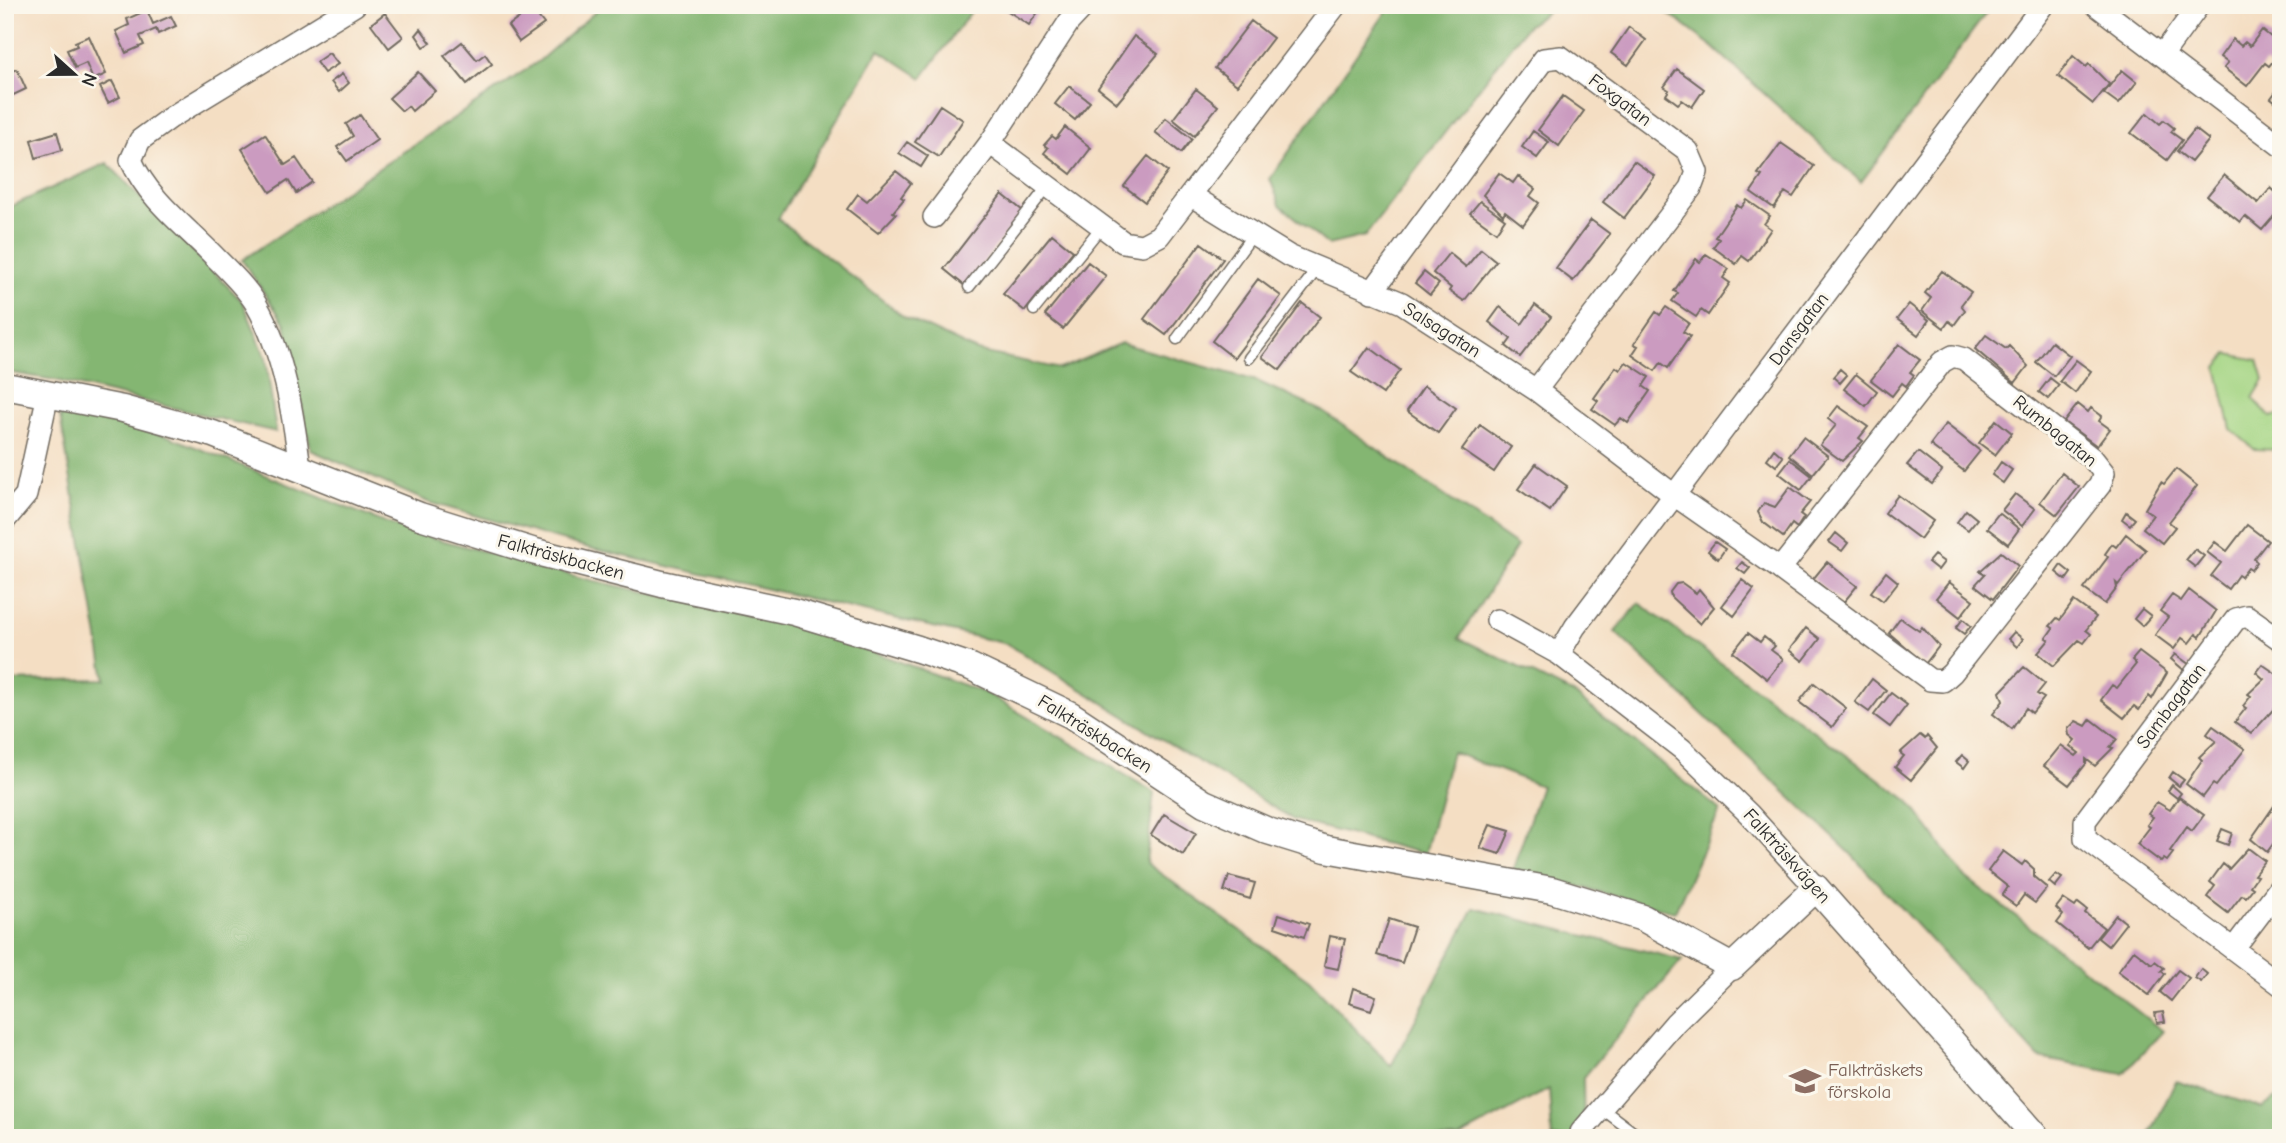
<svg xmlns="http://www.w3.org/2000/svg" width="2286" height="1143" viewBox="0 0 2286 1143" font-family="'Comic Neue',sans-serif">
<rect width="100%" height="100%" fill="#fbf7ec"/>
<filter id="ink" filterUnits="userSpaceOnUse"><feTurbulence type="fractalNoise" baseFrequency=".0143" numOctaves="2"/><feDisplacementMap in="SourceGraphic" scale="14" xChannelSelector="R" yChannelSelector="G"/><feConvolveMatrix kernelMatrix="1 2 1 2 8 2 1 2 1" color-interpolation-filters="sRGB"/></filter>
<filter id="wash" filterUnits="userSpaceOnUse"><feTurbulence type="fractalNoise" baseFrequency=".00686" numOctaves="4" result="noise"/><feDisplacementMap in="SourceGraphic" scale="28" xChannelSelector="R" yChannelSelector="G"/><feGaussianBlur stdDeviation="1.57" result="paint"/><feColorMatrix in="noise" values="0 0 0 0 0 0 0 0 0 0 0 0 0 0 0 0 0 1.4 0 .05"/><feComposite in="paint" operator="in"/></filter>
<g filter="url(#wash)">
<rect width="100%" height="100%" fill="#f4dec3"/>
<path fill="#a5d584" stroke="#688058" stroke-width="2" d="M2228 354 2258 360 2264 380 2253 398 2271 417 2281 414V450L2254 449 2231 429 2217 367Z"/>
<path fill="#84b672" stroke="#58704e" stroke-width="2" d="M603 5H976L922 78 879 50 778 219 904 317 977 351 1060 369 1121 343 1257 381 1322 411 1517 546 1459 638 1574 694 1720 810 1675 912 1513 869 1541 786 1452 752 1425 854 1294 820 1007 644 589 548 428 502 311 450 285 324 242 260 539 61Z
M1391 5H1557L1527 26 1365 236 1328 245 1280 205 1270 179Z
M1657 5H1992L1861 182 1713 47Z
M107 163 243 302 266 358 276 432 55 380 5 372V209Z
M59 410 168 436 397 528 586 579 802 626 988 694 1154 792 1146 863 1309 980 1391 1066 1474 908 1682 960 1583 1078 1584 1138H1552L1549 1089 1458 1138H5V681L105 679Z
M1639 603 1909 801 1963 875 2163 1031 2123 1074 2039 1058 1850 853 1615 632Z
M2176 1081 2262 1108 2281 1095V1138H2148Z"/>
<g id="blocks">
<path fill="#cb9bc0" d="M1008 5H1043L1029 25 1005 9Z
M2274 5H2281V19L2269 11Z
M532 9 544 24 519 42 508 26Z
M147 10 153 24 171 16 176 26 158 34 156 29 140 36 144 45 126 53 116 31 129 25 127 19Z
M385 13 403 37 389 48 371 24Z
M1251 21 1273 38 1237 85 1215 68Z
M1629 27 1646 40 1628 65 1611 53Z
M421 29 431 43 424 47 416 35Z
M2262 30 2281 45V51L2269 66 2265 63 2247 86 2224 68 2228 63 2220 57 2233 39 2241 46 2245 42 2250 46Z
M89 36 106 74 93 80 86 63 75 68 67 50 77 46 75 42Z
M1134 36 1158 54 1117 103 1098 88Z
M462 42 477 60 485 54 492 64 467 84 444 56Z
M329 53 338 64 324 73 316 62Z
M2073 56 2086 67 2089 64 2109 84 2093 104 2058 76Z
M17 69 26 89 5 99V75Z
M1677 69 1704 89 1692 107 1682 100 1678 104 1666 95 1669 90 1664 87Z
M2122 70 2137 82 2119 104 2104 93Z
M418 72 435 91 412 111 408 106 402 111 389 98Z
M342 74 349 83 339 92 331 82Z
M112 81 120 97 108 103 100 87Z
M2281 85V106L2271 98Z
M1069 86 1090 102 1075 120 1055 104Z
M1196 89 1218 106 1194 136 1173 119Z
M1563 96 1584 111 1559 146 1538 130Z
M940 105 963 120 939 157 915 142Z
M2147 113 2160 124 2164 120 2174 128 2171 132 2182 140 2167 160 2131 133Z
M360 115 377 140 347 161 337 147 353 136 346 124Z
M1166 118 1192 139 1181 153 1155 132Z
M1065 127 1091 148 1071 174 1044 153 1048 148 1044 145 1052 136 1056 139Z
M2195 129 2209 140 2191 162 2177 151Z
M1533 131 1549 142 1537 158 1522 147Z
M57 132 62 150 36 158 31 140Z
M265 134 285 165 296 158 312 182 296 193 288 180 270 192 242 149Z
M907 142 928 156 921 167 899 153Z
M1781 143 1814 166 1793 197 1785 192 1774 208 1751 192 1762 176 1758 174Z
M1148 156 1168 172 1145 202 1124 186Z
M1634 161 1655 176 1624 218 1603 202Z
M896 171 911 183 901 197 904 199 893 212 896 214 878 233 847 209 858 194 867 201Z
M1499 173 1513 183 1518 176 1535 189 1530 196 1539 203 1523 225 1505 211 1503 215 1483 195Z
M2224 175 2258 203 2271 188 2281 197V208L2262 230 2245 216 2240 222 2207 196Z
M1002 194 1023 211 965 286 944 269Z
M1747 200 1770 216 1764 224 1771 229 1749 261 1742 256 1736 264 1713 247 1719 239 1715 237 1737 205 1741 208Z
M1480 201 1505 219 1496 232 1470 213Z
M1591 220 1610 234 1573 281 1556 268Z
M1052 234 1073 251 1025 311 1003 294Z
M1201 243 1223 259 1166 335 1144 319Z
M1481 249 1496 261 1464 301 1449 291 1451 288 1433 273 1449 253 1466 267Z
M1706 254 1729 269 1723 278 1730 283 1708 315 1701 310 1696 317 1672 301 1678 293 1674 291 1696 259 1700 262Z
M1088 262 1106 276 1063 329 1045 315Z
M1942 271 1971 292 1961 305 1965 310 1954 325 1949 321 1944 328 1922 311 1931 298 1925 293Z
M1424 272 1439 284 1430 295 1415 283Z
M1258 279 1281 296 1234 358 1212 341Z
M1302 303 1320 317 1280 370 1262 357Z
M1909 304 1929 320 1918 335 1897 319Z
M1535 305 1551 317 1520 357 1506 346 1511 339 1489 322 1500 307 1522 324Z
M1666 307 1689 323 1683 332 1690 336 1668 368 1661 363 1655 371 1632 355 1638 346 1634 344 1656 312 1660 315Z
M1986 335 2006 349 2009 346 2028 366 2015 383 1975 349Z
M2052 342 2070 356 2054 376 2036 362Z
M1899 344 1920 360 1910 372 1914 375 1906 386 1902 383 1892 396 1871 380Z
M1369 347 1400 370 1383 394 1351 372Z
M2076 360 2091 371 2075 393 2060 381Z
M1626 362 1649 377 1643 386 1650 391 1628 423 1621 418 1615 425 1592 409 1598 401 1594 398 1616 367 1620 370Z
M1840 369 1847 375 1840 383 1833 377Z
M1856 374 1877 391 1866 406 1844 389Z
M2050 378 2059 385 2048 399 2039 392Z
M1424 386 1456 408 1438 433 1407 411Z
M2078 404 2088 412 2091 408 2102 416 2099 421 2110 429 2097 446 2064 422Z
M1838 406 1868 427 1859 438 1863 441 1842 461 1820 445 1836 425 1828 419Z
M1996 420 2012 433 1995 455 1979 443Z
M1946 424 1980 451 1964 471 1930 445Z
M1480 425 1511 447 1494 472 1462 450Z
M1803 437 1828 456 1813 474 1789 455Z
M1774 449 1783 457 1776 466 1767 459Z
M1918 452 1942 471 1932 484 1907 465Z
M1790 459 1812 476 1801 490 1779 473Z
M2001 462 2012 470 2003 483 1992 475Z
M1536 464 1567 486 1550 511 1518 489Z
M2176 469 2197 486 2169 522 2175 527 2162 543 2143 528 2153 515 2145 509 2161 482 2164 484Z
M2062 473 2079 487 2057 515 2040 502Z
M1790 487 1810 502 1800 514 1804 517 1797 528 1792 524 1783 537 1763 522 1758 512 1764 503 1775 507Z
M2015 494 2035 509 2022 526 2002 510Z
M1898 495 1933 521 1920 539 1885 513Z
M1966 510 1977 519 1968 530 1957 522Z
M2126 512 2135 519 2130 525 2122 519Z
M1999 513 2019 529 2008 544 1987 528Z
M2247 525 2268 541 2254 559 2257 562 2251 570 2248 568 2241 577 2238 575 2228 589 2211 576 2221 563 2207 552 2215 542 2227 551Z
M1836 533 1848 543 1842 551 1829 542Z
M2126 534 2146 550 2118 585 2116 583 2117 588 2105 604 2084 589 2108 557 2105 554 2112 544 2116 547Z
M1715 542 1725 549 1718 559 1708 551Z
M2195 549 2204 556 2195 567 2186 560Z
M2001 552 2018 566 1993 599 1975 585 1985 574 1980 571Z
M1934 555 1944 562 1938 570 1928 562Z
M1742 562 1750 568 1745 574 1737 568Z
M1827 562 1857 586 1843 603 1813 579Z
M2061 565 2071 573 2066 580 2056 572Z
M1886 572 1898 582 1883 601 1871 592Z
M1742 580 1754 589 1734 616 1722 606Z
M1949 582 1973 600 1960 617 1936 598Z
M1682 583 1696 593 1699 589 1714 607 1700 624 1671 597 1670 592 1676 584Z
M2189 590 2216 611 2200 637 2196 634 2189 643 2182 638 2174 649 2155 635 2168 617 2160 611 2172 595 2181 601Z
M2074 601 2096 617 2086 630 2091 634 2084 643 2079 640 2054 666 2038 653 2049 640 2046 638 2053 628 2050 626 2057 618 2060 620Z
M2142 609 2151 616 2142 626 2134 619Z
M1900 618 1919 631 1922 627 1939 646 1925 664 1889 633Z
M1963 619 1971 626 1964 634 1956 628Z
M1806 628 1820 639 1803 661 1789 650Z
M2014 632 2023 639 2017 647 2008 639Z
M1748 633 1760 642 1764 637 1775 646 1771 650 1783 659 1767 679 1733 652Z
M2139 652 2167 673 2152 699 2149 696 2139 710 2134 706 2124 718 2101 700 2112 685 2117 688 2136 664 2132 660Z
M2175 654 2190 665 2185 671 2171 659Z
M2262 664 2281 677V701L2251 734 2235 722 2246 708 2243 706 2251 696 2248 694 2264 679 2256 672Z
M2024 667 2045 684 2037 694 2044 698 2032 713 2026 708 2012 729 1993 714 2003 701 2000 692Z
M1872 679 1886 690 1869 712 1855 702Z
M1814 683 1846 708 1832 727 1799 702Z
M1891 693 1907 705 1890 727 1874 715Z
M2091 719 2117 739 2110 747 2113 748 2095 766 2086 759V764L2069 785 2044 766 2061 745 2076 756 2079 753 2070 746 2075 740 2069 735 2068 729 2076 721 2086 726Z
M2213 726 2245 749 2216 786 2213 784 2203 797 2186 784 2202 760 2199 757 2216 741 2207 734Z
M1920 735 1925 739 1927 736 1937 748 1911 780 1895 767 1904 756 1900 753Z
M1962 755 1969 761 1964 768 1956 762Z
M2173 772 2184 780 2179 786 2169 778Z
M2172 785 2181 793 2177 798 2168 791Z
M2281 796V842L2277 839 2267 852 2251 839Z
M2179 797 2204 815 2192 831 2187 827 2170 851 2173 853 2167 861 2164 859 2161 862 2137 844 2150 827 2147 825 2153 817 2148 814 2157 802 2170 810Z
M1164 814 1196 833 1183 855 1151 835Z
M1490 825 1510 831 1500 854 1480 848Z
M2222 829 2232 833 2228 845 2217 841Z
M2248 848 2265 861 2254 875 2257 876 2250 886 2253 888 2246 897 2242 895 2228 913 2207 897 2215 886 2210 882 2223 864 2229 869Z
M2003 851 2022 865 2025 861 2034 869V877L2047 888 2035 903 2024 895 2016 906 2002 896 2008 887 1988 871Z
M2056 874 2062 878 2055 887 2049 882Z
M1229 876 1255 883 1250 899 1224 891Z
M2063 899 2075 907 2078 903 2087 910 2085 913 2104 928 2088 948 2057 923 2063 915 2056 908Z
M1279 914 1309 924 1304 937 1275 927Z
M2116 915 2126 923 2108 946 2098 938Z
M1389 919 1414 927 1402 963 1377 955Z
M1330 936 1345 939 1338 969 1324 966Z
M2134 950 2152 964 2155 961 2164 968 2161 971 2165 974 2149 995 2118 971Z
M2201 969 2207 974 2201 982 2195 978Z
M2178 970 2189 978 2171 1001 2160 992Z
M1353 988 1376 996 1371 1010 1349 1003Z
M2163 1012 2165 1022 2157 1023 2155 1013Z"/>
</g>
</g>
<g filter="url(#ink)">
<use href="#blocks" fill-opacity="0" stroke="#716a60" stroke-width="2"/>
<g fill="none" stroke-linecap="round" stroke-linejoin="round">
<defs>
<path id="service" d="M969 287 1048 186
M1034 310 1102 226
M1177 339 1254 233
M1249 358 1318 268
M1601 1108 1641 1138"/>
<path id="minor" d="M1085 5 1069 22 990 143 1123 242 1142 245 1159 236 1336 5
M2096 5 2281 146
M2163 54 2199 5
M1192 196 1289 256 1402 303 1536 390 1674 495 1780 569 1930 680 1943 681 1952 673 2100 485 2104 473 2093 459 1964 359 1953 356 1942 362 1780 569
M934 217 990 143
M1372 292 1544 59 1561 57 1688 151 1697 172 1691 188 1536 390
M300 468C293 413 284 353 256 304 246 287 228 270 214 256 184 225 149 200 131 160L140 140 170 118 355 5
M5 520 26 495 48 394
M1497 620 1559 654 1682 749 1749 814 1816 888
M2281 640 2247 616 2236 619 2085 821V838L2281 985
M1559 654 1575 627 2043 5
M2234 948 2281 886
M1581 1132 1675 1023 1732 967"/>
<path id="tertiary" d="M5 386 123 409 213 434 420 516 532 551 662 584 794 612 918 649 971 667 1071 715 1204 803 1268 831 1326 849 1552 890 1643 918 1732 967 1816 888 2037 1138"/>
</defs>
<use href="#service" stroke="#716a60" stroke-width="13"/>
<use href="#minor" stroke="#716a60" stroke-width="24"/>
<use href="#tertiary" stroke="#716a60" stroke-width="29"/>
<use href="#service" stroke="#fff" stroke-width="10"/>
<use href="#minor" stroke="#fff" stroke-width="21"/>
<use href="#tertiary" stroke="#fff" stroke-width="26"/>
</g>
</g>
<defs>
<symbol id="school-bare" viewBox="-9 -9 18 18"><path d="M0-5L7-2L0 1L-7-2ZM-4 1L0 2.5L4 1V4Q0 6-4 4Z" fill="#8d6e63" stroke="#fbf7ec" stroke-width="2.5" paint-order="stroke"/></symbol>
</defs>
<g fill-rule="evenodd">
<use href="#school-bare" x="1783" y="1059" width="44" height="44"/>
</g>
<g text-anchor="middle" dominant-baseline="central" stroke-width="6" stroke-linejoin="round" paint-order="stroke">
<g font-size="19" fill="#2b2b2b" stroke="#fbf7ec">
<text transform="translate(1620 100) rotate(37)">Foxgatan</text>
<text transform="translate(1799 329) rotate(-53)">Dansgatan</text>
<text transform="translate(1442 330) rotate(32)">Salsagatan</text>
<text transform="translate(2055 431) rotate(39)">Rumbagatan</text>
<text transform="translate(561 557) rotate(15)">Falkträskbacken</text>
<text transform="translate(2171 706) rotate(-53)">Sambagatan</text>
<text transform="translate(1095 734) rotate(32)">Falkträskbacken</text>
<text transform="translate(1787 856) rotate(48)">Falkträskvägen</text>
</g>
<g font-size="19" fill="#785e54" stroke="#fbf7ec" text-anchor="start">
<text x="1828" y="1070">Falkträskets<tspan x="1828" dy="22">förskola</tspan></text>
</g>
</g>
<rect width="2286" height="1143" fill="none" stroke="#fbf7ec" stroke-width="28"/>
<g transform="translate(74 74) rotate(111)" stroke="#fbf7ec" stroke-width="5" paint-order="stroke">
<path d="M0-5L12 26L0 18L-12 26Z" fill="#2b2b2b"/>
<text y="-10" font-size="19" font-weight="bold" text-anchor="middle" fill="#2b2b2b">N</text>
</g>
</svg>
